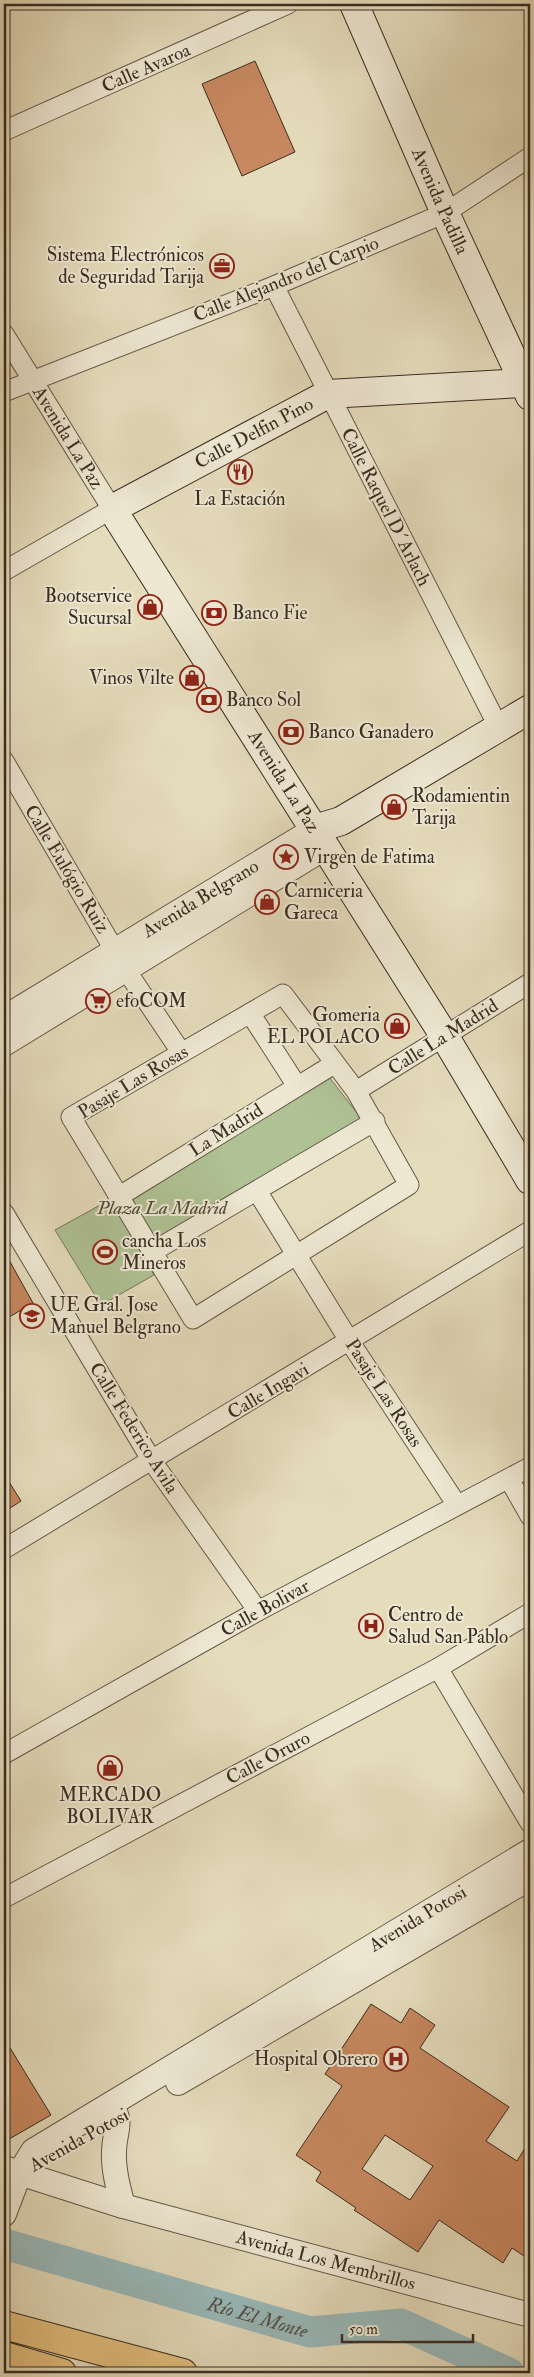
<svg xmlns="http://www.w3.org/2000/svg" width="534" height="2377" viewBox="0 0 534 2377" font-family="'IM FELL Double Pica',serif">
<rect width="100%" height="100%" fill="#e5dcbc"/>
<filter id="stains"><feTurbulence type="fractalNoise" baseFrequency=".004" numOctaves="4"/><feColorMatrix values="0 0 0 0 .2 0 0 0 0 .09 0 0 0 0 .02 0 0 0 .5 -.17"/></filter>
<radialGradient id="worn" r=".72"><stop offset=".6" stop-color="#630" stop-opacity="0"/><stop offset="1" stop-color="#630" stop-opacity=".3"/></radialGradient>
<path fill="#afc294" stroke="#74775a" d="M329 1077 361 1118 153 1247 122 1198Z
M111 1199 154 1275 101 1305 55 1230Z"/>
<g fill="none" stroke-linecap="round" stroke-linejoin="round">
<path stroke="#99b9ba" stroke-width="31" id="s1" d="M4 2244 310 2332 401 2324 509 2373"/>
</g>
<path fill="#c7885f" stroke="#382c21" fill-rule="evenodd" d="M255 61 295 152 242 176 202 84Z
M4 1251 33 1303 4 1320Z
M4 1474 21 1501 4 1512Z
M371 2004 401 2023 410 2008 435 2025 420 2048 509 2107 486 2141 517 2161 530 2140V2260L512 2248 503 2263 439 2220 418 2252 354 2210 356 2208 316 2181 321 2172 296 2155 342 2086 325 2074ZM385 2135 433 2166 410 2200 362 2169Z
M4 2038 51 2115 4 2142Z"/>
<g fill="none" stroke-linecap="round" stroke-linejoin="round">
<defs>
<g id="minor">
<path d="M4 131 288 4"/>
<path d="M274 286 499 728"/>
<path id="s2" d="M4 334 112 509 4 571"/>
<path d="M4 392 274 286 445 213 530 157"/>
<path d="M4 761 126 970 181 1052"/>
<path d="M283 994 356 1091 409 1185 193 1319 71 1117Z"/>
<path d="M250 1013 297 1086"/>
<path d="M356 1091 530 983"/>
<path d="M257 1191 350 1342 457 1505"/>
<path d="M118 1197 334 1064"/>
<path d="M4 1213 152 1461 258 1611"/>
<path d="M152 1252 375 1121"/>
<path d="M509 1479 530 1516"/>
<path d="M4 1549 530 1231"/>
<path d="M438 1668 530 1823"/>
<path d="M4 1754 258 1611 530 1467"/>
<path d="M4 1898 438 1668 530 1613"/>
</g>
<g id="tertiary">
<path id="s3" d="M4 1018 315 829"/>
<path d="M4 1044 326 847"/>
<path d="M178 2083 530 1878"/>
<path d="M111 2104C123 2124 115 2129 114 2150 113 2169 118 2187 123 2206"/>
<path id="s4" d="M4 2168 123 2206 530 2315"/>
<path id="s5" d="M4 2214 20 2172 33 2151 530 1851"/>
</g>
<g id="secondary">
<path id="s6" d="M354 4 445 213 530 396"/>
<path id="s7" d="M523 383 328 394 112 509 445 1037 530 1180"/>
<path d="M315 829 341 821 530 709"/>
</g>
<path id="primary" d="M4 2325 183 2373
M4 2356 62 2373"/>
</defs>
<use href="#minor" stroke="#635848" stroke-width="21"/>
<use href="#tertiary" stroke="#635848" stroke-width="26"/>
<use href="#secondary" stroke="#382c21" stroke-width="30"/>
<use href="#primary" stroke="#382c21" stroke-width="30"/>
<use href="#minor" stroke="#eee8d3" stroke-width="19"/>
<use href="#tertiary" stroke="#eee8d3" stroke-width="24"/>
<use href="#secondary" stroke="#eee8d3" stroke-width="28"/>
<use href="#primary" stroke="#e2be7e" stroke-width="28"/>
</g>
<defs>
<symbol id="office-ring" viewBox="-11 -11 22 22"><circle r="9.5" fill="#eee8d3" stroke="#8f2418" stroke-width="1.5"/><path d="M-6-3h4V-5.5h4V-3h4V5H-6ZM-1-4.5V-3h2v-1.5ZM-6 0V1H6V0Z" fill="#8f2418"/></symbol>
<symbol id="restaurant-ring" viewBox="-11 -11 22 22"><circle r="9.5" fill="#eee8d3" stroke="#8f2418" stroke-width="1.5"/><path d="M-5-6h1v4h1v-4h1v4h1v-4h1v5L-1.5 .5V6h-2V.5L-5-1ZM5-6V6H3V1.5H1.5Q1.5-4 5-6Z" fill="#8f2418"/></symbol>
<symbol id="shop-ring" viewBox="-11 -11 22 22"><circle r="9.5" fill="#eee8d3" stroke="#8f2418" stroke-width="1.5"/><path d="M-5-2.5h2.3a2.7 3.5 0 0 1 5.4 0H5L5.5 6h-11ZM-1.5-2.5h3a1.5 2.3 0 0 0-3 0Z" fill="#8f2418"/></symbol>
<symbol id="bank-ring" viewBox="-11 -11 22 22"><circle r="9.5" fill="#eee8d3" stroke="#8f2418" stroke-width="1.5"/><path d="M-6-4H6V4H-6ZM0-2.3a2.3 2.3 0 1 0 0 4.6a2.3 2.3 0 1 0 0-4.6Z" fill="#8f2418"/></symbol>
<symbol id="sight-ring" viewBox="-11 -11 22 22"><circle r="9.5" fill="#eee8d3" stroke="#8f2418" stroke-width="1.5"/><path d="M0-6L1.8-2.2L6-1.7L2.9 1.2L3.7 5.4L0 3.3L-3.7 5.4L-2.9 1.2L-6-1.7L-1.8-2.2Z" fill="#8f2418"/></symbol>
<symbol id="supermarket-ring" viewBox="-11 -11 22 22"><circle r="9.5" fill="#eee8d3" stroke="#8f2418" stroke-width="1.5"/><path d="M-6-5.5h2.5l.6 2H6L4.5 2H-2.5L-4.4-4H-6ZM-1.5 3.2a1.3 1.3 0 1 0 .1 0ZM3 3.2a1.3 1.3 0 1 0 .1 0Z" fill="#8f2418"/></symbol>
<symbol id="stadium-ring" viewBox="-11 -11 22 22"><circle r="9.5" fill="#eee8d3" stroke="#8f2418" stroke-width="1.5"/><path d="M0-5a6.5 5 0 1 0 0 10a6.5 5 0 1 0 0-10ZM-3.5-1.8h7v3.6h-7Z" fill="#8f2418"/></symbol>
<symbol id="school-ring" viewBox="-11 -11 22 22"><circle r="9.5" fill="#eee8d3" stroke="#8f2418" stroke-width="1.5"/><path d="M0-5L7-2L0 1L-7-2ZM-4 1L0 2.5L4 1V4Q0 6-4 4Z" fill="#8f2418"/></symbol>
<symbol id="hospital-ring" viewBox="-11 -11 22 22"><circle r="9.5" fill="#eee8d3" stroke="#8f2418" stroke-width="1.5"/><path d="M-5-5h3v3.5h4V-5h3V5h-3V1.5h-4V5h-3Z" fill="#8f2418"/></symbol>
</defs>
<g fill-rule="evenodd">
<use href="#office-ring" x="208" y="252" width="28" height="28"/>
<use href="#restaurant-ring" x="226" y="458" width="28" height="28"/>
<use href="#shop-ring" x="136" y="593" width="28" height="28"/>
<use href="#bank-ring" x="200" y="599" width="28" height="28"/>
<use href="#shop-ring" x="178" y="664" width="28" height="28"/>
<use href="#bank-ring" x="195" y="686" width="28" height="28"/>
<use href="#bank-ring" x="277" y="718" width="28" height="28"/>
<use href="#shop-ring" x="380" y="793" width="28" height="28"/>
<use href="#sight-ring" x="272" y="843" width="28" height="28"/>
<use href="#shop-ring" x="253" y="888" width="28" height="28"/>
<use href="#supermarket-ring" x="84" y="987" width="28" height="28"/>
<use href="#shop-ring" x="383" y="1012" width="28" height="28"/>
<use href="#stadium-ring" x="91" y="1238" width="28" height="28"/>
<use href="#school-ring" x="18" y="1302" width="28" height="28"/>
<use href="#hospital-ring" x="357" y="1612" width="28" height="28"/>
<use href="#shop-ring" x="96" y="1754" width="28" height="28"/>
<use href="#hospital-ring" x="382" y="2045" width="28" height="28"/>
</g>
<g text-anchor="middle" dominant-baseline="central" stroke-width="4" stroke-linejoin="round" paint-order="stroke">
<g font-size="19" fill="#382c21" stroke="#eee8d3">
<text transform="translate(146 68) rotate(-24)">Calle Avaroa</text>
<text stroke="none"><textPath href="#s6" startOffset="215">Avenida Padilla</textPath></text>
<text transform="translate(286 279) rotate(-22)">Calle Alejandro del Carpio</text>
<text transform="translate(254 433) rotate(-28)">Calle Delfin Pino</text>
<text stroke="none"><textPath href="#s2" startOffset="122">Avenida La Paz</textPath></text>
<text transform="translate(386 507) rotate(63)">Calle Raquel D´Arlach</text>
<text stroke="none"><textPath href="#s7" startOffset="762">Avenida La Paz</textPath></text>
<text transform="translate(67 869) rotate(59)">Calle Eulógio Ruiz</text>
<text stroke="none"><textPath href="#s3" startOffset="230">Avenida Belgrano</textPath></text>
<text transform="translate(443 1037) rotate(-32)">Calle La Madrid</text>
<text transform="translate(133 1082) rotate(-31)">Pasaje Las Rosas</text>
<text transform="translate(226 1130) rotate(-32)">La Madrid</text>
<text transform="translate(268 1391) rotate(-31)">Calle Ingavi</text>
<text transform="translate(384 1393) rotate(57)">Pasaje Las Rosas</text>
<text transform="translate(134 1428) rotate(58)">Calle Federico Avila</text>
<text transform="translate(265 1608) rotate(-29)">Calle Bolivar</text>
<text transform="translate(268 1758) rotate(-28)">Calle Oruro</text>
<text stroke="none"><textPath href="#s5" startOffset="519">Avenida Potosi</textPath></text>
<text transform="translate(79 2140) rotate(-29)">Avenida Potosi</text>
<text stroke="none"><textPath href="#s4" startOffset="335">Avenida Los Membrillos</textPath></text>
</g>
<g font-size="19" fill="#382c21" stroke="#eee8d3" text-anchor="start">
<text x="204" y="255" text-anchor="end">Sistema Electrónicos<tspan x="204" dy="22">de Seguridad Tarija</tspan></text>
<text x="240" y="499" text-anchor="middle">La Estación</text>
<text x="132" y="596" text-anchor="end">Bootservice<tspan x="132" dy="22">Sucursal</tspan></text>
<text x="232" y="613">Banco Fie</text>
<text x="174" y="678" text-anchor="end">Vinos Vilte</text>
<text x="226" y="700">Banco Sol</text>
<text x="308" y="732">Banco Ganadero</text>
<text x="412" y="796">Rodamientin<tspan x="412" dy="22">Tarija</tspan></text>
<text x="304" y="857">Virgen de Fatima</text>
<text x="284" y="891">Carniceria<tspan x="284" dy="22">Gareca</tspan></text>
<text x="116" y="1001">efoCOM</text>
<text x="380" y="1015" text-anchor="end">Gomeria<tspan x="380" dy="22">EL POLACO</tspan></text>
<text x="122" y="1241">cancha Los<tspan x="122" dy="22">Mineros</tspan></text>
<text x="50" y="1305">UE Gral. Jose<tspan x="50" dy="22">Manuel Belgrano</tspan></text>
<text x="388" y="1615">Centro de<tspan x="388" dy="22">Salud San Pablo</tspan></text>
<text x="110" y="1795" text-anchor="middle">MERCADO<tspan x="110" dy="22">BOLIVAR</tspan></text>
<text x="378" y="2059" text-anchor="end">Hospital Obrero</text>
</g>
<g font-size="19" font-style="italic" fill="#504a38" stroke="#eee8d3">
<text x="162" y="1208">Plaza La Madrid</text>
</g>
<g font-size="20" font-style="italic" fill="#504f47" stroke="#eee8d3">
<text stroke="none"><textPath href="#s1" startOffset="264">Río El Monte</textPath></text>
</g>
</g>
<rect width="534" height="2377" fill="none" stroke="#e5dcbc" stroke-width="20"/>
<rect x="5" y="5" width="524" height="2367" fill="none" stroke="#382c21" stroke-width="2.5"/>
<rect x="10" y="10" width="514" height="2357" fill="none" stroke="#382c21"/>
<path d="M342 2334v8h131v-8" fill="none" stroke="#382c21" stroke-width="2.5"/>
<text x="349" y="2334" font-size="15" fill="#382c21" stroke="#eee8d3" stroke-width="4" paint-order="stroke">50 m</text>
<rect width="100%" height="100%" filter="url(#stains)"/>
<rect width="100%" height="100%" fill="url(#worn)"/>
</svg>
